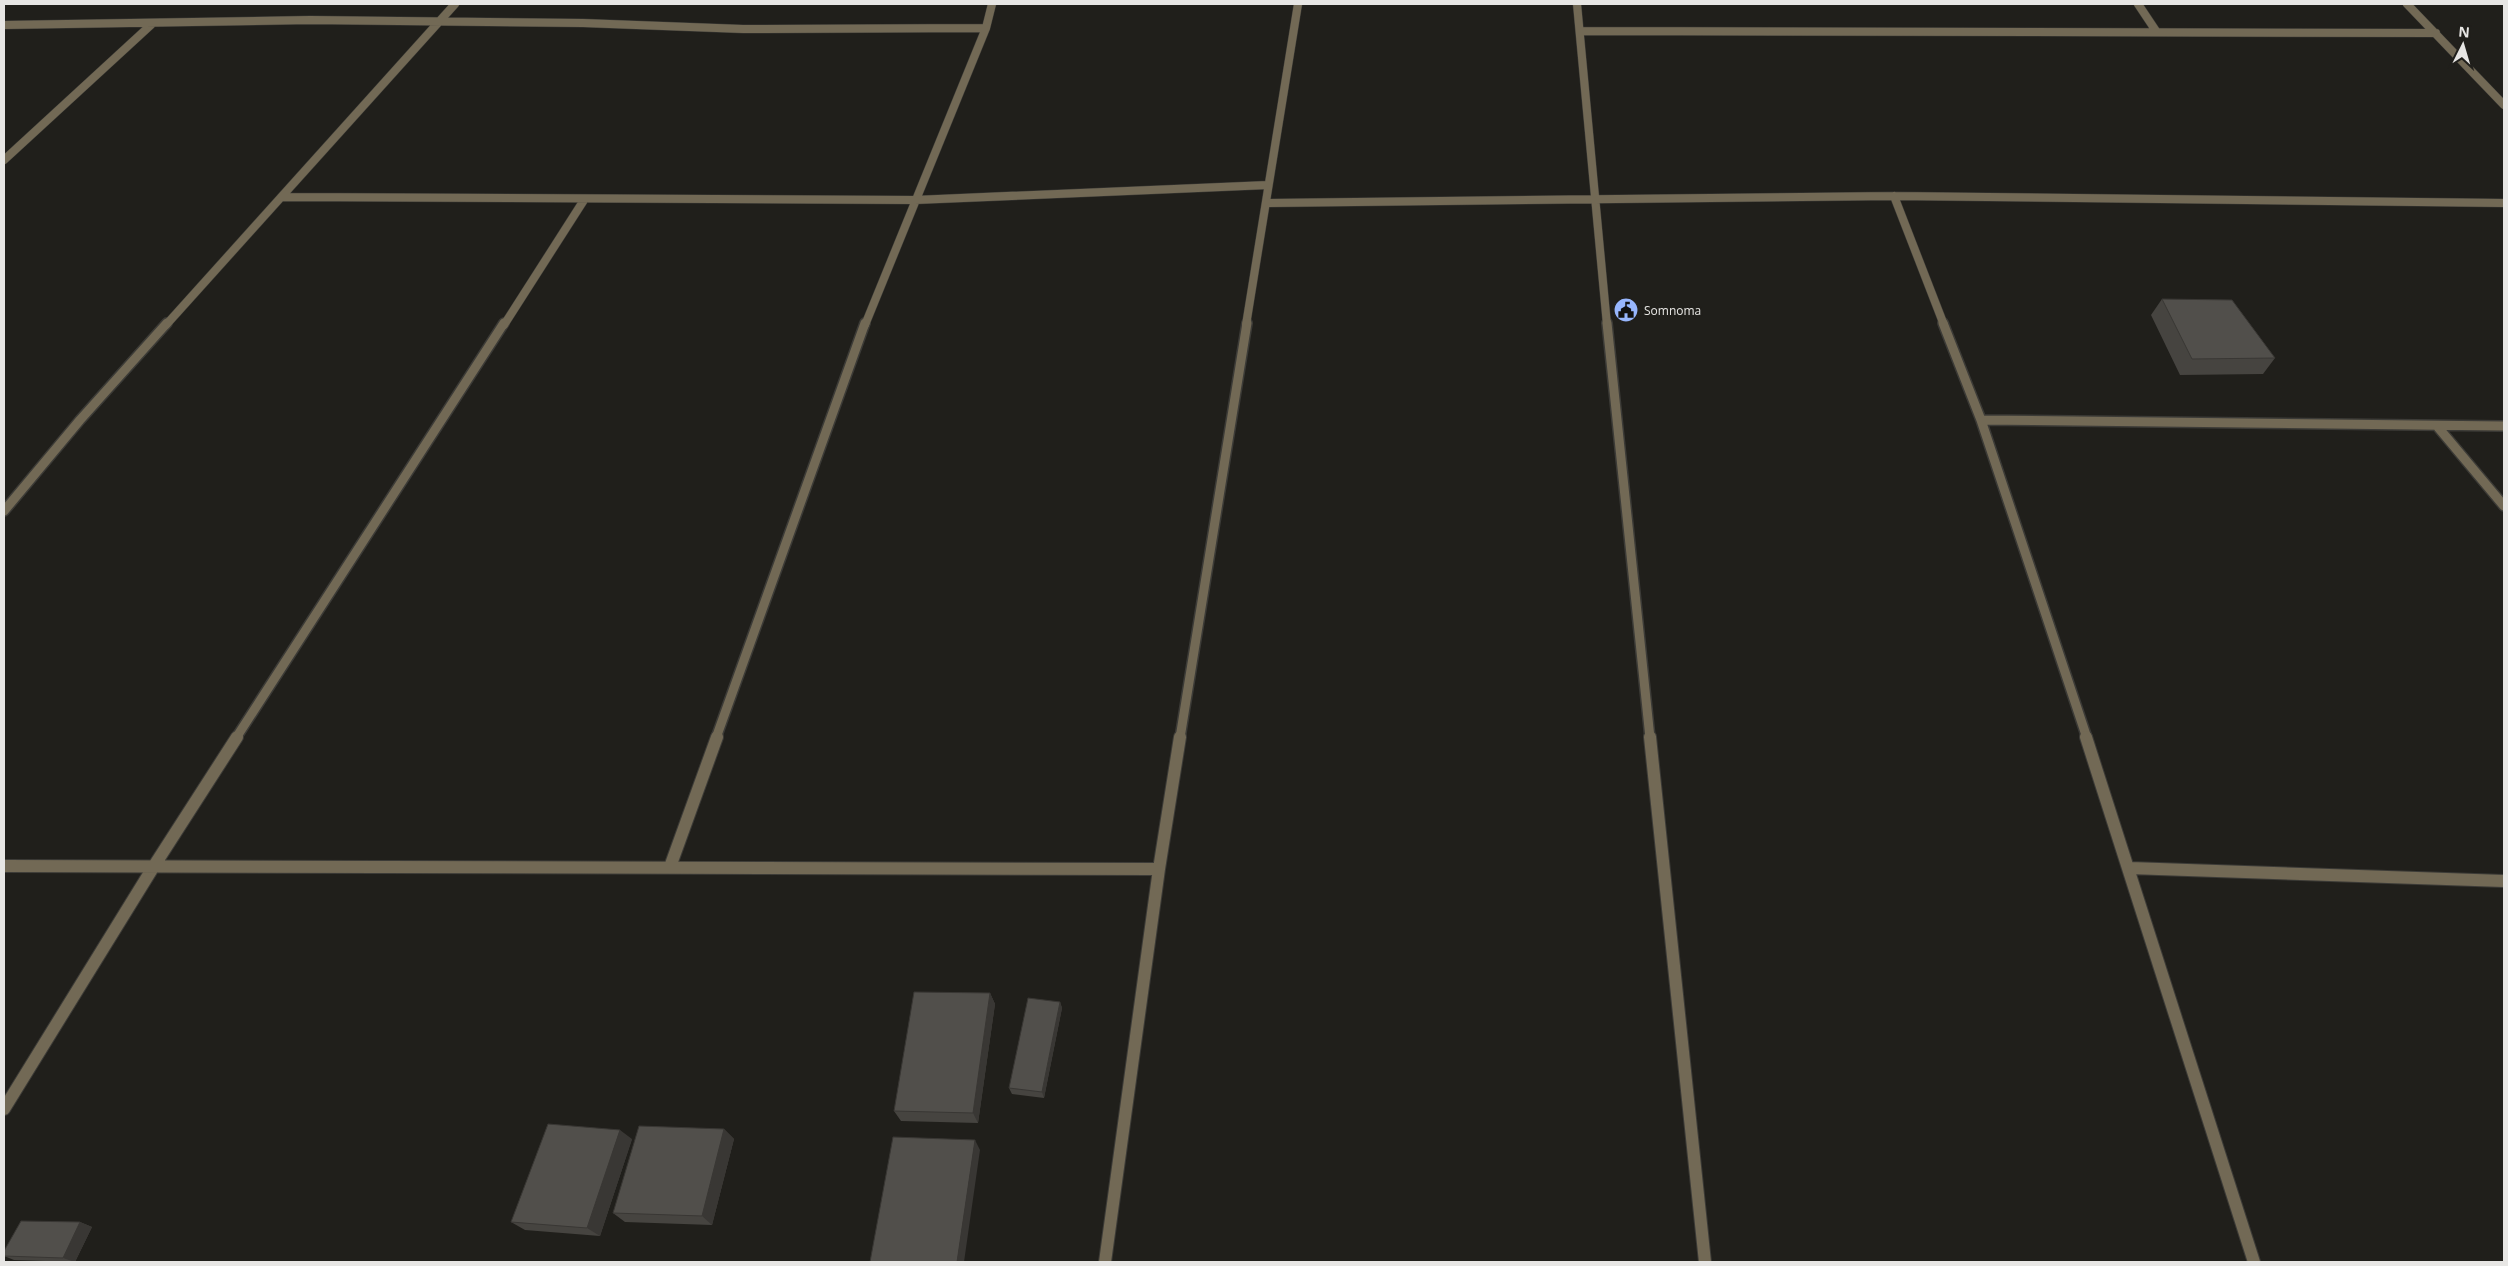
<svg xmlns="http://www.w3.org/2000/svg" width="2508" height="1266" viewBox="0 0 2508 1266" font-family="'Open Sans',sans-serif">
<rect width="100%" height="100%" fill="#201f1b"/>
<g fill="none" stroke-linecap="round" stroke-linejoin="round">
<defs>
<path id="minor-far2" d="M1577 4 1607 325
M2138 4 2156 31
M2407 4 2504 105
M4 25 310 20 583 23 743 29 986 28
M1580 31 2436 33
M4 160 153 23
M1894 196 1944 325
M283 197 915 200 1268 185
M1266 203 1894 196 2504 203
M166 325 455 4
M504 325 584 200
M865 325 986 28 992 4
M1246 325 1298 4"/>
<path id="minor-far1" d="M1607 323 1650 738
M1943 323 1981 420 2087 738
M1981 420 2504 426
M2437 426 2504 506
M4 511 80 420 167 323
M236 738 504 323
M716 738 865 323
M1180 738 1247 323"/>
<path id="minor" d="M1650 737 1705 1262
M2086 737 2254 1262
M4 866 1159 869
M670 867 717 737
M2130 868 2504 881
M4 1109 154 866 237 737
M1105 1262 1159 869 1180 737"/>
</defs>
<use href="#minor-far2" stroke="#3c3b37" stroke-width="9"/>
<use href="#minor-far1" stroke="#3c3b37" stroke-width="12"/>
<use href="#minor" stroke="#3c3b37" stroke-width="14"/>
<use href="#minor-far2" stroke="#726955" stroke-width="8"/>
<use href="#minor-far1" stroke="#726955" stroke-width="9"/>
<use href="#minor" stroke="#726955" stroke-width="12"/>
</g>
<path fill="#464440" d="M2162 299 2275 358 2263 374 2180 375 2151 315Z
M990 993 995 1004 978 1123 901 1121 894 1111Z
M1060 1002 1062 1008 1044 1098 1012 1094 1009 1088Z
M724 1129 734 1139 712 1225 625 1222 613 1213Z
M632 1139 600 1236 525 1230 511 1222Z
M80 1222 92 1227 75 1262 14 1260 4 1256V1251Z"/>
<path fill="#393734" d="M990 993 995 1004 978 1123 973 1113Z
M1060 1002 1062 1008 1044 1098 1042 1092Z
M724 1129 734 1139 712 1225 702 1216Z
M620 1130 632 1139 600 1236 587 1228Z
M975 1140 980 1150 964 1262H957Z
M80 1222 92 1227 75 1262 63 1258Z"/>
<path fill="#514f4b" stroke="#393734" d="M2162 299 2232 300 2275 358 2192 359Z
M914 992 990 993 973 1113 894 1111Z
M1028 998 1060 1002 1042 1092 1009 1088Z
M548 1124 620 1130 587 1228 511 1222Z
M639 1126 724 1129 702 1216 613 1213Z
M893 1137 975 1140 957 1262H870Z
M21 1221 80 1222 63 1258 4 1256V1251Z"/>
<defs>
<symbol id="civic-disc" viewBox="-11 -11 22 22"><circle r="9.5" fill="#97b6fd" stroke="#201f1b"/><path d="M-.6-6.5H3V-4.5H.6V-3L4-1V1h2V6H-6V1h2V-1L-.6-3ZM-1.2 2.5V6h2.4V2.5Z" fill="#111"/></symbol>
</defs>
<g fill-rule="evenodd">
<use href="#civic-disc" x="1612" y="296" width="28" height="28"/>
</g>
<g text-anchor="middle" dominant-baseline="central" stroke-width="4" stroke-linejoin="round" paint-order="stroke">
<g font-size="12" fill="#e7e6e4" stroke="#201f1b" text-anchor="start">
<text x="1644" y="310">Somnoma</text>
</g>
</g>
<rect width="2508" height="1266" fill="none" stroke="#e7e6e4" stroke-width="10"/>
<g transform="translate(2463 45) rotate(5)" stroke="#201f1b" stroke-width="4" paint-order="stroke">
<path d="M0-4L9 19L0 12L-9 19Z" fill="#e7e6e4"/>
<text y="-8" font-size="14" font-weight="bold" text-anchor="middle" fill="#e7e6e4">N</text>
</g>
</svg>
